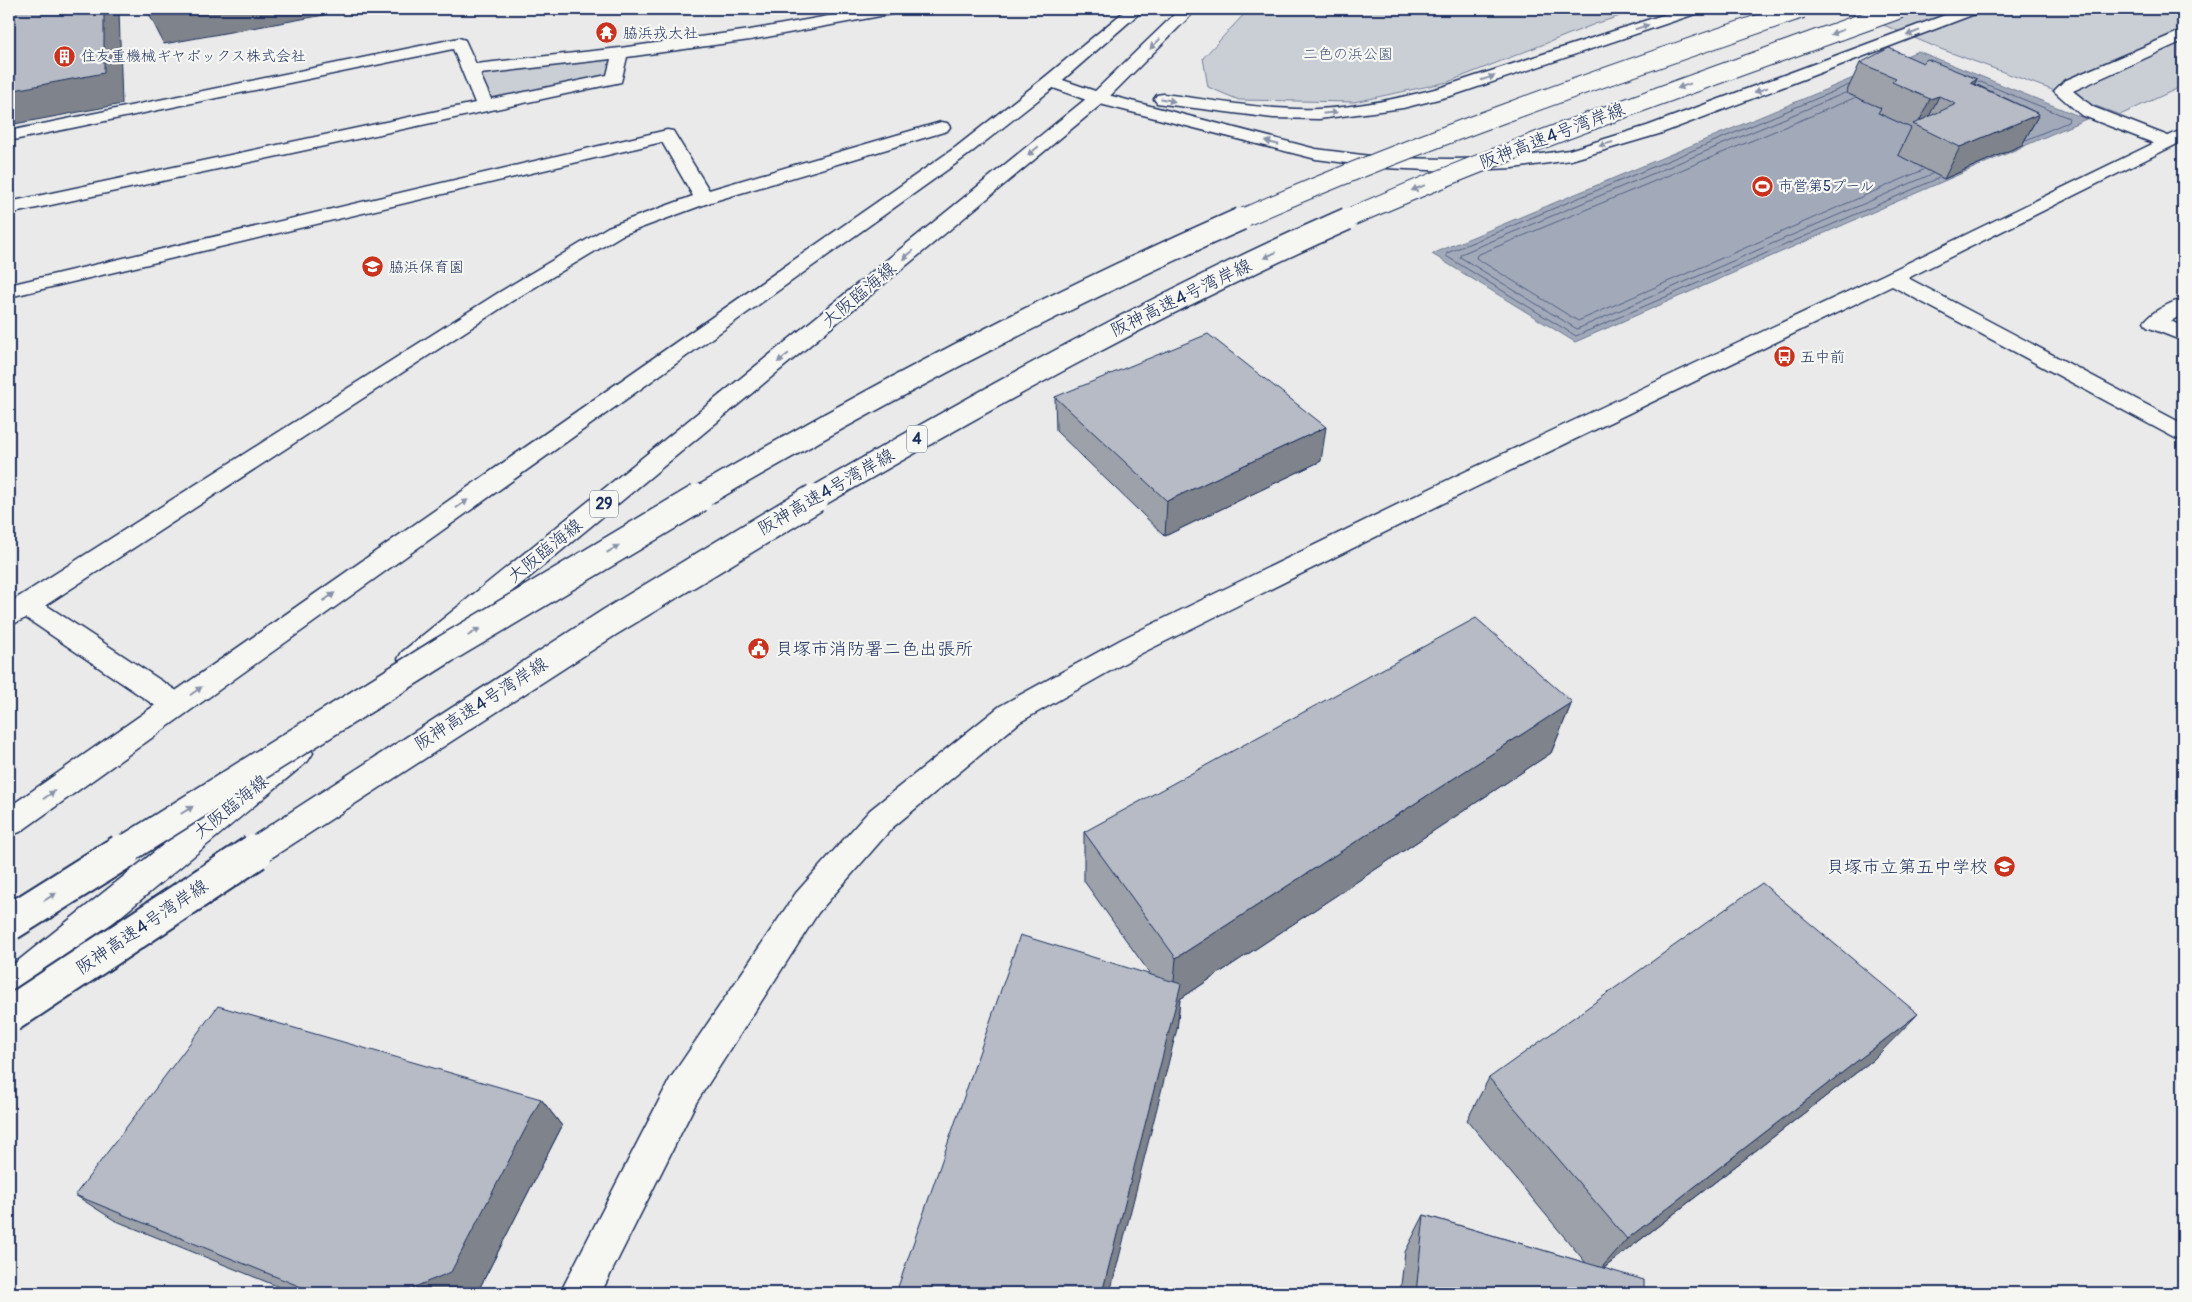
<svg xmlns="http://www.w3.org/2000/svg" width="2192" height="1302" viewBox="0 0 2192 1302" font-family="Pangolin,'Klee One',sans-serif">
<rect width="100%" height="100%" fill="#e9eae9"/>
<filter id="ink" filterUnits="userSpaceOnUse"><feTurbulence type="fractalNoise" baseFrequency=".02" numOctaves="2"/><feDisplacementMap in="SourceGraphic" scale="10" xChannelSelector="R" yChannelSelector="G"/><feConvolveMatrix kernelMatrix="1 2 1 2 8 2 1 2 1" color-interpolation-filters="sRGB"/></filter>
<g filter="url(#ink)">
<path fill="#caced5" stroke="#727e9a" d="M1249 9H1642L1595 24 1448 82 1354 102 1239 100 1208 87 1203 58Z
M1846 9H2183V86L2120 115 1938 48Z
M614 56 608 77 490 103 476 72Z"/>
<path fill="#a2aaba" stroke="#6c7995" d="M1918 51 2086 119 1575 342 1432 254Z"/>
<g fill="none" stroke-linecap="round" stroke-linejoin="round">
<path stroke="#516083" stroke-width="1" d="M1978 81 2069 118 2068 122 2026 140
M1849 85 1447 253 1446 256 1576 336 1939 178
M1845 93 1461 254 1460 257 1577 329 1932 174
M1854 98 1477 255 1476 258 1578 321 1923 170"/>
<defs>
<path id="street" d="M867 9H899L896 12 891 14 750 40 627 57 621 82 9 214V202L475 103 453 49 9 141V131L459 38 465 40 476 64 620 48 750 30ZM611 59 607 75 491 99 480 74Z
M2183 30V41L2073 91 2093 107 2173 138 2176 142 2173 146 2167 147 2161 146 2081 115 2054 91 2064 81Z
M941 122 947 123 950 127 947 131 711 202 622 235 512 301 46 605 186 697 190 705 186 713 176 716 166 713 26 618 9 626V603L498 293 608 227 693 196 662 142 9 297V285L667 130 673 131 709 190Z
M2183 299V314L2171 321 2183 327V341L2147 327 2144 322C2152 311 2171 302 2183 299Z"/>
<path id="secondary" d="M2183 129V141L1908 278 2183 424V440L2175 438 1892 286 1474 488 1142 653 1020 722 892 828 818 913 696 1103 601 1293H560L670 1079 796 893 870 810 1000 706 1122 639 1456 476 1885 274Z"/>
<path id="primary" d="M1127 9H1144L1057 85 968 155 20 832 9 836V807L956 147 1045 77Z
M1180 9H1197L1104 102 422 666 412 669 402 666 398 659 402 652 1092 94Z
M298 741 308 745 313 753 308 761 21 999 9 1003V968L288 745Z"/>
<path id="highway" d="M1681 9H1704L1701 12 1454 95 1403 108 1319 119 1273 118 1163 104 1157 103 1154 99 1157 95 1163 94C1214 100 1267 111 1318 109 1360 107 1402 98 1442 87Z
M1961 9H1983L1980 12 1659 134 1571 160 1513 168 1450 171 1385 168 1316 159 1092 102 1045 85 1043 81 1045 77 1051 76 1104 94 1316 149 1385 158 1450 159 1513 158 1569 150 1647 126Z"/>
</defs>
<use href="#street" stroke="#1b2f5e" stroke-width="3"/>
<use href="#secondary" stroke="#1b2f5e" stroke-width="3"/>
<use href="#primary" stroke="#1b2f5e" stroke-width="3"/>
<use href="#highway" stroke="#1b2f5e" stroke-width="3"/>
<use href="#street" fill="#f6f6f2" fill-rule="evenodd"/>
<use href="#secondary" fill="#f6f6f2" fill-rule="evenodd"/>
<use href="#primary" fill="#f6f6f2" fill-rule="evenodd"/>
<use href="#highway" fill="#f6f6f2" fill-rule="evenodd"/>
<defs>
<path id="highway-bridge-far3" d="M1238 220C1421 139 1612 74 1802 9
M1344 220C1526 140 1714 77 1900 9"/>
<path id="highway-bridge-far2" d="M697 499C873 396 1054 301 1241 219
M813 499C987 398 1163 300 1347 219"/>
<path id="highway-bridge-far1" d="M120 853 444 650 699 498
M253 853 610 622 815 498"/>
<path id="highway-bridge" d="M9 923 122 852
M9 1015 255 852"/>
</defs>
<use href="#highway-bridge-far3" stroke="#1b2f5e" stroke-width="20" stroke-linecap="butt"/>
<use href="#highway-bridge-far2" stroke="#1b2f5e" stroke-width="25" stroke-linecap="butt"/>
<use href="#highway-bridge-far1" stroke="#1b2f5e" stroke-width="31" stroke-linecap="butt"/>
<use href="#highway-bridge" stroke="#1b2f5e" stroke-width="39" stroke-linecap="butt"/>
<use href="#highway-bridge-far3" stroke="#f6f6f2" stroke-width="18"/>
<use href="#highway-bridge-far2" stroke="#f6f6f2" stroke-width="22"/>
<use href="#highway-bridge-far1" stroke="#f6f6f2" stroke-width="28"/>
<use href="#highway-bridge" stroke="#f6f6f2" stroke-width="35"/>
</g>
<path fill="#9da1aa" stroke="#1b2f5e" d="M1860 63H1923L1975 84 2039 114 2022 145 1944 179 1898 155 1911 128 1878 113 1881 108 1846 93Z
M1055 397 1321 461 1165 536 1056 431Z
M1572 702 1551 753 1180 999 1177 1029 1151 975 1084 881V832Z
M1874 1059 1604 1268 1644 1293H1400L1405 1252 1424 1215 1586 1263 1467 1120 1489 1078Z
M541 1099 562 1126 477 1293H294L114 1220 75 1195Z"/>
<path fill="#7f838b" stroke="#1b2f5e" d="M104 9H119L122 104 9 125V91Z
M180 9H322L324 15 164 44 149 14Z
M1977 79 1962 110 1971 83Z
M1939 96 1924 127 1917 126 1930 99Z
M2039 114 2022 145 1944 179 1960 147Z
M1326 427 1321 461 1165 536 1167 501Z
M1572 702 1551 753 1180 999 1177 1029 1110 1293H1102L1172 1004 1176 958Z
M1918 1014 1874 1059 1596 1274 1627 1239Z
M541 1099 562 1126 477 1293H400Z"/>
<path fill="#b6bbc6" stroke="#1b2f5e" d="M9 9H104V73L9 91Z
M148 9H180L149 14Z
M1889 48 1923 63 1927 59 1977 79 1971 83 2039 114 1960 147 1913 124 1956 104 1939 96 1930 99 1892 82 1896 78 1860 63Z
M1208 334 1326 427 1167 501 1055 397Z
M1476 618 1572 702 1176 958 1084 832Z
M1762 883 1918 1014 1627 1239 1489 1078Z
M1020 935 1181 984 1102 1293H896Z
M218 1006 541 1099 451 1272 400 1293H316L75 1195Z
M1424 1215 1644 1280V1293H1416Z"/>
<defs><path id="oneway-solid" d="M-6-.8H1V-3.2L6.5 0L1 3.2V.8H-6Z" transform="scale(1.25)"/></defs>
<g fill="#8892a8">
<use href="#oneway-solid" transform="translate(1642 27) rotate(-18)"/>
<use href="#oneway-solid" transform="translate(1837 32) rotate(160)"/>
<use href="#oneway-solid" transform="translate(1913 33) rotate(159)"/>
<use href="#oneway-solid" transform="translate(1155 44) rotate(135)"/>
<use href="#oneway-solid" transform="translate(1488 78) rotate(-18)"/>
<use href="#oneway-solid" transform="translate(1684 86) rotate(160)"/>
<use href="#oneway-solid" transform="translate(1761 90) rotate(160)"/>
<use href="#oneway-solid" transform="translate(1168 100) rotate(12)"/>
<use href="#oneway-solid" transform="translate(1330 113) rotate(-6)"/>
<use href="#oneway-solid" transform="translate(1272 143) rotate(-166)"/>
<use href="#oneway-solid" transform="translate(1606 144) rotate(164)"/>
<use href="#oneway-solid" transform="translate(1033 151) rotate(140)"/>
<use href="#oneway-solid" transform="translate(1418 188) rotate(158)"/>
<use href="#oneway-solid" transform="translate(908 255) rotate(140)"/>
<use href="#oneway-solid" transform="translate(1270 255) rotate(155)"/>
<use href="#oneway-solid" transform="translate(783 358) rotate(141)"/>
<use href="#oneway-solid" transform="translate(462 504) rotate(-35)"/>
<use href="#oneway-solid" transform="translate(613 549) rotate(-31)"/>
<use href="#oneway-solid" transform="translate(329 597) rotate(-35)"/>
<use href="#oneway-solid" transform="translate(474 632) rotate(-32)"/>
<use href="#oneway-solid" transform="translate(196 691) rotate(-35)"/>
<use href="#oneway-solid" transform="translate(49 795) rotate(-35)"/>
<use href="#oneway-solid" transform="translate(187 810) rotate(-32)"/>
<use href="#oneway-solid" transform="translate(50 897) rotate(-32)"/>
</g>
</g>
<defs>
<symbol id="temple-disc" viewBox="-11 -11 22 22"><circle r="9.5" fill="#c8321e" stroke="#f6f6f2"/><path d="M0-6L5-2H3V0L6.5 2.5H4V6H1.5V3h-3V6H-4V2.5H-6.5L-3 0V-2H-5Z" fill="#fff"/></symbol>
<symbol id="building-disc" viewBox="-11 -11 22 22"><circle r="9.5" fill="#c8321e" stroke="#f6f6f2"/><path d="M-4-6H4V6H1V3H-1V6H-4ZM-2.5-4.3h1.7v1.8h-1.7ZM.8-4.3h1.7v1.8H.8ZM-2.5-1h1.7V.8h-1.7ZM.8-1h1.7V.8H.8Z" fill="#fff"/></symbol>
<symbol id="stadium-disc" viewBox="-11 -11 22 22"><circle r="9.5" fill="#c8321e" stroke="#f6f6f2"/><path d="M0-5a6.5 5 0 1 0 0 10a6.5 5 0 1 0 0-10ZM-3.5-1.8h7v3.6h-7Z" fill="#fff"/></symbol>
<symbol id="school-disc" viewBox="-11 -11 22 22"><circle r="9.5" fill="#c8321e" stroke="#f6f6f2"/><path d="M0-5L7-2L0 1L-7-2ZM-4 1L0 2.5L4 1V4Q0 6-4 4Z" fill="#fff"/></symbol>
<symbol id="bus-disc" viewBox="-11 -11 22 22"><circle r="9.5" fill="#c8321e" stroke="#f6f6f2"/><path d="M-5-6H5V4H4V6H2V4H-2V6H-4V4H-5ZM-3.5-4V0h7V-4ZM-3.5 1.2v1.5H-2V1.2ZM2 1.2v1.5H3.5V1.2Z" fill="#fff"/></symbol>
<symbol id="civic-disc" viewBox="-11 -11 22 22"><circle r="9.5" fill="#c8321e" stroke="#f6f6f2"/><path d="M-.6-6.5H3V-4.5H.6V-3L4-1V1h2V6H-6V1h2V-1L-.6-3ZM-1.2 2.5V6h2.4V2.5Z" fill="#fff"/></symbol>
</defs>
<g fill-rule="evenodd">
<use href="#temple-disc" x="594" y="20" width="25" height="25"/>
<use href="#building-disc" x="52" y="44" width="25" height="25"/>
<use href="#stadium-disc" x="1750" y="174" width="25" height="25"/>
<use href="#school-disc" x="360" y="254" width="25" height="25"/>
<use href="#bus-disc" x="1772" y="344" width="25" height="25"/>
<use href="#civic-disc" x="746" y="636" width="25" height="25"/>
<use href="#school-disc" x="1992" y="854" width="25" height="25"/>
</g>
<g text-anchor="middle" dominant-baseline="central" stroke-width="4.5" stroke-linejoin="round" paint-order="stroke">
<g font-size="15" fill="#1b2f5e" stroke="#f6f6f2" text-anchor="start">
<text x="623" y="33">脇浜戎大社</text>
<text x="81" y="56">住友重機械ギヤボックス株式会社</text>
<text x="1778" y="186">市営第5プール</text>
<text x="389" y="267">脇浜保育園</text>
<text x="1800" y="357">五中前</text>
</g>
<g font-size="15" fill="#47577c" stroke="#f6f6f2">
<text x="1348" y="54">二色の浜公園</text>
</g>
<g fill="#f6f6f2" stroke="#5d6b8a" stroke-width="1">
<rect x="907" y="425.5" width="20" height="27" rx="4"/>
<rect x="590" y="490.5" width="28" height="27" rx="4"/>
</g>
<g font-size="16" font-weight="bold" fill="#1b2f5e">
<text x="917" y="439">4</text>
<text x="604" y="504">29</text>
</g>
<g font-size="18" fill="#1b2f5e" stroke="#f6f6f2">
<text transform="translate(1552 136) rotate(-21)">阪神高速4号湾岸線</text>
<text transform="translate(859 295) rotate(-40)">大阪臨海線</text>
<text transform="translate(1181 298) rotate(-26)">阪神高速4号湾岸線</text>
<text transform="translate(826 492) rotate(-30)">阪神高速4号湾岸線</text>
<text transform="translate(545 551) rotate(-39)">大阪臨海線</text>
<text transform="translate(481 704) rotate(-33)">阪神高速4号湾岸線</text>
<text transform="translate(231 807) rotate(-39)">大阪臨海線</text>
<text transform="translate(142 927) rotate(-34)">阪神高速4号湾岸線</text>
</g>
<g font-size="18" fill="#1b2f5e" stroke="#f6f6f2" text-anchor="start">
<text x="775" y="649">貝塚市消防署二色出張所</text>
<text x="1988" y="867" text-anchor="end">貝塚市立第五中学校</text>
</g>
</g>
<rect width="2192" height="1302" fill="none" stroke="#f6f6f2" stroke-width="30"/>
<rect x="15" y="15" width="2162" height="1272" fill="none" stroke="#1b2f5e" stroke-width="2" filter="url(#ink)"/>
</svg>
